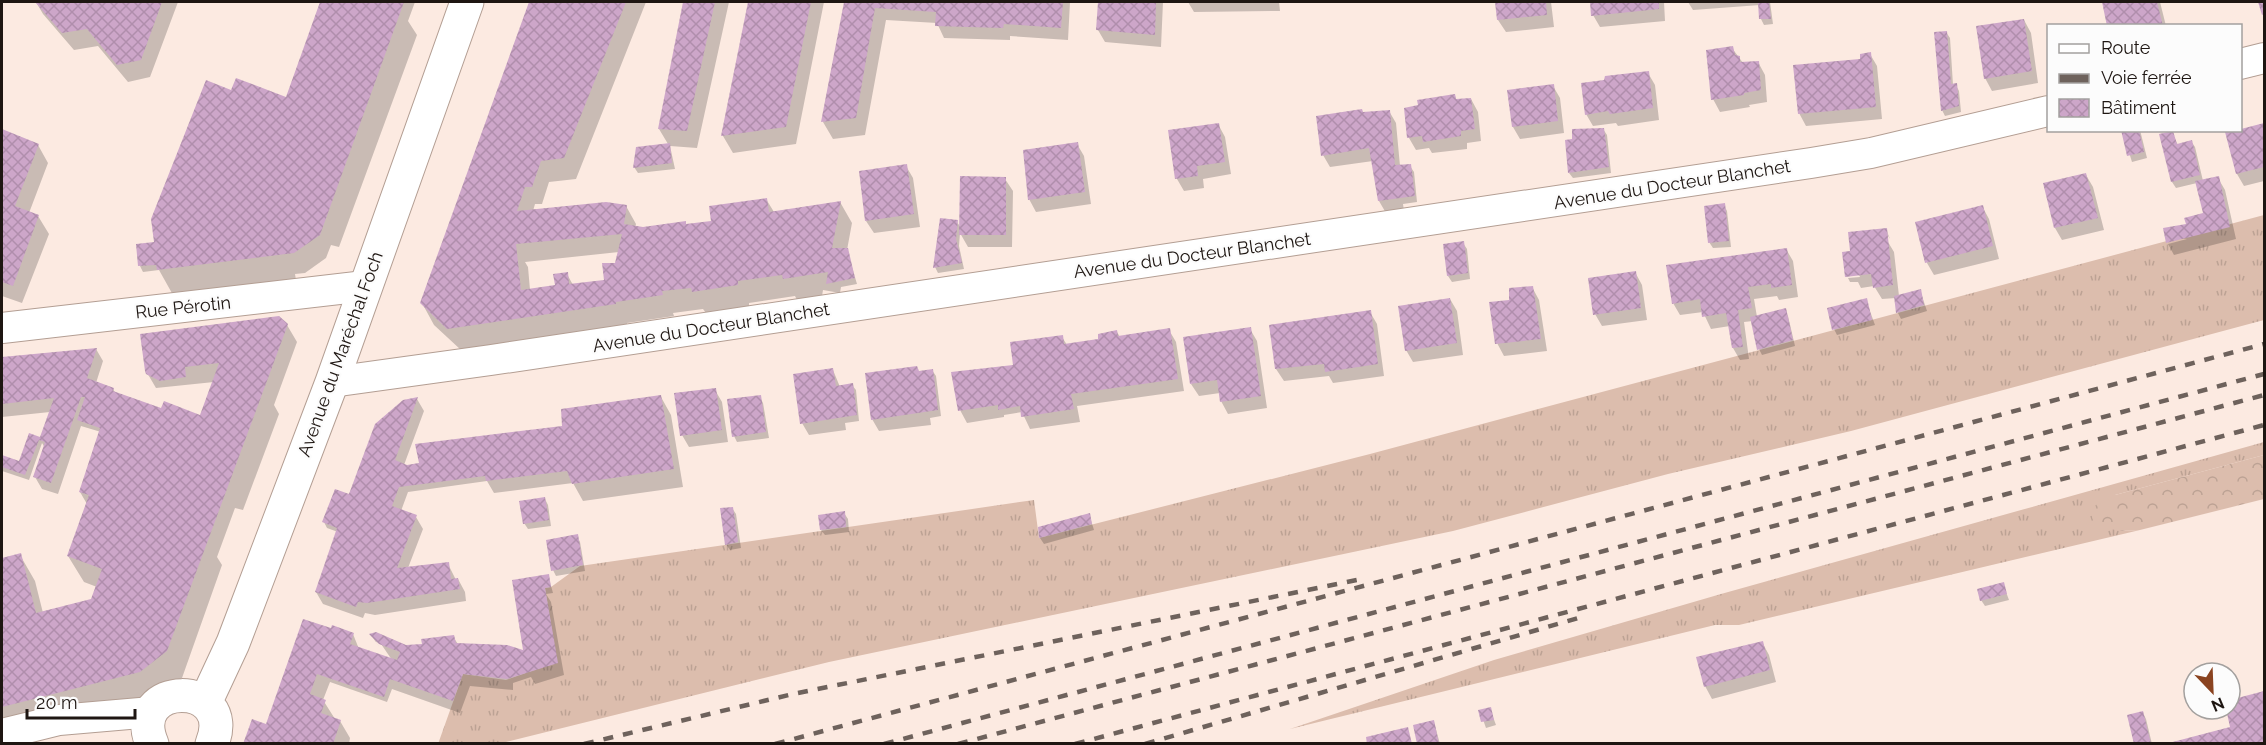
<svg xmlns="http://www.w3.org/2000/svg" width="2266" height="745" viewBox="0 0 2266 745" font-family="Raleway,sans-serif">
<defs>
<pattern id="grass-tufts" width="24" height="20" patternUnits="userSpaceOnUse" patternTransform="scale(1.5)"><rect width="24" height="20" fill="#dcbdad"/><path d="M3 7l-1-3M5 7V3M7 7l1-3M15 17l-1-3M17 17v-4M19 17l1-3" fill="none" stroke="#bca294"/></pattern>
<pattern id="forest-crowns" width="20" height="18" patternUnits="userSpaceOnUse" patternTransform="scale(1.5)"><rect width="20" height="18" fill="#dcbdad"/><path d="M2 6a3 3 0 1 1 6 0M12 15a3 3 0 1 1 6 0" fill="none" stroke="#bca294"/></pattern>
<pattern id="building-cross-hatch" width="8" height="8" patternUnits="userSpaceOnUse" patternTransform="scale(1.5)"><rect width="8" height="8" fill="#cda6c9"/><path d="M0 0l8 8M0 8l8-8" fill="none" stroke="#b08eac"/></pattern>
</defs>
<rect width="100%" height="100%" fill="#fceae1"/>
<path fill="url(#grass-tufts)" d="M2264 215V320L1851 431 1668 474 1453 531 829 662 502 743 438 744 463 674 506 680 557 662 545 588 551 587 580 566 1034 500 1039 538 1370 454Z
M2264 442V455L2115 495 2120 531 2140 530 1739 625H1715L1290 729 1494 660 1721 594Z"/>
<path fill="url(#forest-crowns)" d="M2264 455V499L2140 530 2120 531 2094 524 2091 513 2097 503 2115 495Z"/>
<path fill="#0003" fill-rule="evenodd" d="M36 2H178L150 77 128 82 98 46 74 50 43 14Z
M321 2H415L408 21 417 35 339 247 331 245 326 258 305 273 295 274 296 280 173 295 159 270 143 272 140 266 138 245 156 250 232 92 286 99Z
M530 2H646L576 179 549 182 542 204H535L533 211 626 206 636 224 635 228 687 225 713 222 766 199 774 212 840 202 852 223 847 250 857 284 841 287 840 293 823 290 822 296 797 300 795 296 749 303V306L706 313 703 309 673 313 674 316 627 323V325L461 350 434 325 422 303ZM619 252 617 264 606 282 573 285 567 274 556 286 530 290 528 267 525 262Z
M685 2H729L697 148 670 146 675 169 638 173 634 167 668 144 659 129Z
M750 2H824L796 144 733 153 723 136Z
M845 2H1070L1068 40 1010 36V40L944 38 937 23 886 20 865 135 833 139 823 122Z
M1100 2H1163L1161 47 1105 42 1098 30Z
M1188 2H1279L1280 11 1194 12Z
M1496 2H1551L1554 27 1506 32 1498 20Z
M1592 2H1664L1665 21 1600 27 1593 15Z
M1688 2H1770L1773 24 1764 25 1761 19 1760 5 1693 10Z
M2103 2H2160L2166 26H2109Z
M2024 20 2031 33 2038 83 1992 91 1985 78Z
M1946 32 1950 38 1953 85H1956L1959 91 1961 112 1945 116 1942 110Z
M1732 48 1743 63 1758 62 1765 75 1767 102 1749 105 1750 107 1720 112 1713 99Z
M1870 54 1877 66 1882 119 1806 126 1799 113Z
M1648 73 1655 85 1659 120 1618 126 1616 123 1593 126 1586 114Z
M1553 86 1560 98 1564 133 1520 139 1513 127 1508 91Z
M1455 96 1457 101 1471 99 1478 112 1481 141 1467 143V149L1432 153 1429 148 1416 150 1409 138Z
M1389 111 1396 123 1400 166H1410L1414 172 1417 202 1403 204 1404 211 1386 213 1379 201 1373 161 1330 167 1323 155 1363 114Z
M1218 124 1225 137 1231 174 1203 179 1204 188 1184 191 1177 179 1170 132Z
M2264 125V181L2244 186 2237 174 2227 133Z
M1603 129 1607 135 1611 173 1573 178 1569 173Z
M2122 130H2140L2147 158 2132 162Z
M3 132 38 145 48 163 29 213 38 216 49 234 22 303 2 296Z
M2172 133 2178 145 2191 141 2195 147 2203 181 2218 178 2225 190 2236 239 2174 255 2168 244 2187 239 2179 238 2187 226 2205 214 2197 183 2176 188 2172 182 2161 135Z
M1077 144 1084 156 1091 204 1036 212 1029 199Z
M906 166 913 178 920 227 874 233 866 221 861 172Z
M2086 175 2093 187 2104 230 2062 240 2055 228 2045 184Z
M1005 179 1013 191 1012 247H968L960 233 959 246 964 269 938 273 935 267 957 222 961 228Z
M1724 205 1727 211 1731 247 1713 248 1709 242Z
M1982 206 1989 219 1999 259 1934 275 1927 263 1917 223Z
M1886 229 1890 239 1885 231 1882 232 1894 252 1899 296 1920 290 1927 311 1901 319 1898 313 1896 298 1882 299 1874 286 1861 288 1858 282H1850L1848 278 1860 277 1849 253Z
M1463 243 1467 249 1470 279 1452 282 1448 276Z
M1786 249 1793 261 1798 297 1779 300 1777 296 1754 299 1757 317 1785 310 1788 316 1795 346 1762 355 1759 349 1753 321 1744 322 1749 359 1740 360 1733 348 1730 326 1711 329 1703 312 1680 315 1673 303Z
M1635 272 1642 285 1647 320 1602 326 1595 314Z
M1532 287 1539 300 1547 351 1504 356 1497 343 1511 301Z
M1450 299 1457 311 1463 355 1413 362 1406 350Z
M1866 300 1875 325 1837 335 1834 329Z
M1370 312 1377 324 1384 376 1333 383 1329 376 1284 381 1276 369 1270 327Z
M287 325 297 342 274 405 279 414 243 510 235 508 217 557 222 565 182 678 156 698 2 737V560L20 555 35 581 43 613 93 600 97 587 84 582 68 556 87 504 80 492 101 432 81 426 58 494 42 489 35 477 45 448 42 443 29 480 2 471V457L20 463 30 435 41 439 50 412 2 417V358L96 349 103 361 96 383 113 389 116 394 161 409 201 417 214 382 156 388 146 371Z
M1250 329 1257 341 1267 408 1228 414 1221 401 1220 393 1199 396 1191 384Z
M1169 330 1176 342 1184 391 1077 406 1080 422 1030 429 1022 412 1004 415V417L967 423 960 410 1012 366 1062 337 1067 345 1100 340 1117 332 1120 337Z
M833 370 840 387 852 385 856 390 859 421 845 423 846 430 809 435 802 423Z
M932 370 936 376 941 416 930 418 931 425 879 431 872 419Z
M715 390 722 402 728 442 689 447 682 435Z
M661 397 671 415 683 487 583 501 573 483 494 493 487 481 408 492 401 511 416 517 423 529 408 568 448 564 456 580 458 579 465 592 466 601 375 615 365 613 363 618 323 604 316 592 338 532 327 528 324 522 348 495 417 399 424 411 404 465 407 466 561 428Z
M760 397 763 403 769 438 737 442 734 436Z
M545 499 548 505 551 526 528 529 524 523Z
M732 508 736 514 741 548 730 550 726 544Z
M844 513 848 519 849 532 825 535 821 530Z
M1089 514 1094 530 1044 544 1040 538 1039 528Z
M577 536 580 542 585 571 556 576 553 570Z
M548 575 553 593 546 594 551 602 564 675 535 684 531 677 513 683V690L470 686 460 713 392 689 387 702 330 682 323 700 335 719 340 721 350 738 349 744H245L266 728 353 634 359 649 392 660 379 641 376 642 380 648 371 635 406 646 424 645 453 637 458 644 526 658Z
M2003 584 2009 600 1985 606 1981 600Z
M1762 642 1769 655 1776 682 1712 699 1705 686Z
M2264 693V744H2167L2232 728 2227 709H2230V701Z
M1490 709 1496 725 1486 728 1480 711Z
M2143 713 2146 719 2152 744H2135Z
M1434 722 1440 744H1419Z"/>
<path fill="url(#building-cross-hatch)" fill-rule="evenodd" d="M35 2H162L141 60 117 65 87 29 62 33Z
M320 2H404L320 235 294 253 157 270 156 265 138 266 136 244 154 242 151 219 206 80 231 90 236 78 286 97Z
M529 2H626L564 158 541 161 532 187H525L517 211 606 202 627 205 624 224 643 227 686 221V224L711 221 709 206 767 198 769 212 841 201 832 248H848L855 278 826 284 828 272 783 279 782 275 738 281V285L692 292 691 288 662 291 663 295 616 302V304L447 329 420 303ZM622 234 615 263H602L604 280 569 284 568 272 553 274 555 285 521 290 516 244Z
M683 2H715L687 131 658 129Z
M748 2H811L786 127 721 136Z
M844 2H1063L1061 28 1004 24 1003 28 935 26 936 12 875 8 856 118 821 122Z
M1098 2H1156L1155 35 1096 30Z
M1495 2H1546L1547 15 1497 20Z
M1590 2H1659V9L1591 16Z
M1758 2H1769L1771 19H1759Z
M2102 2H2157L2163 26H2107Z
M2258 2H2264V14L2262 15Z
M2024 19 2032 71 1984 79 1976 26Z
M1947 31 1951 84 1957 83 1959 106 1941 111 1934 32Z
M1733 46 1735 55 1740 56V62L1759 61 1761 90 1744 93V95L1711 100 1706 50Z
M1871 52 1876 107 1798 114 1793 65 1860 59V54Z
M1649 71 1653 108 1610 114 1608 111 1585 115 1581 83 1604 80 1605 76Z
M1554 84 1558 121 1512 127 1507 90Z
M1455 94 1456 99 1471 98 1475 129 1461 131V136L1423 142 1422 136 1407 138 1404 108 1418 105 1417 100Z
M1362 109 1363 112 1390 110 1395 165 1411 164 1415 196 1378 201 1369 148 1321 156 1316 116Z
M1219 123 1225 162 1197 166 1198 176 1175 179 1168 130Z
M2264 123V167L2236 174 2225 132 2241 130V129Z
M1604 128 1609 167 1568 173 1565 140 1572 139V129Z
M2 129 39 144 15 206 39 215 13 286 2 282Z
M2121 130H2139L2144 152 2127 156Z
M2173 131 2177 144 2192 140 2200 175 2171 182 2159 134Z
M1078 142 1085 192 1028 200 1023 150Z
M670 143 672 163 633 168 636 147Z
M907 164 914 214 865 221 859 171Z
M2086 173 2098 218 2054 228 2043 183Z
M960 176 1006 177V235H959Z
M2219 176 2230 227 2166 243 2163 228 2186 224 2184 218 2203 213 2195 181Z
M1725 203 1729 241 1708 243 1704 206Z
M1983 205 1993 246 1925 263 1915 222Z
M940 218 958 220 956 239 962 263 933 268Z
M1887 228 1893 285 1873 288 1871 274 1845 277 1842 252 1850 251 1848 232Z
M1464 241 1468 273 1447 276 1443 244Z
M1787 248 1792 285 1771 288V284L1748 287 1752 308 1738 310 1743 347 1732 348 1726 313 1702 317 1700 299 1672 304 1666 265Z
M1636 271 1641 308 1593 315 1588 278Z
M1533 286 1541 339 1495 344 1489 302 1509 300V288Z
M1921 289 1924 305 1896 313 1894 296Z
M1450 298 1457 343 1405 351 1398 306Z
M1867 298 1872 320 1832 330 1827 308Z
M1786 308 1793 340 1757 350 1750 317Z
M1371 310 1378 364 1325 372 1324 364 1275 369 1269 325Z
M279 316 288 324 167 651 140 672 2 707V558L21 553 36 613 91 599 102 569 67 556 89 495 79 492 100 428 77 420 85 397H81L51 483 33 477 45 442 39 440 25 475 2 467V455L19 461 29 433 40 437 54 398 2 404V357L97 348 87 378 114 388 113 391 161 408 164 401 200 415 219 363 185 367 186 377 160 381 146 374 145 371 140 334Z
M1251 327 1261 396 1220 402 1217 380 1190 384 1183 337Z
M1170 328 1178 379 1071 394 1074 409 1021 417 1020 406 998 410V405L958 411 951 372 1013 365 1010 342 1063 335 1064 344 1098 339V334L1117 330 1118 336Z
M917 366 919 371 933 369 938 410 871 420 865 373Z
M833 368 836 386 853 383 857 415 800 424 793 374Z
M716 388 722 430 680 436 674 393Z
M661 395 674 469 572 484 567 471 486 481 485 476 399 487 392 506 417 515 397 568 449 562 451 579 458 578 460 589 367 603 358 602 356 607 315 592 337 528 322 522 335 489 349 494 375 424 403 400 418 397 395 460 407 465 419 463 415 444 562 426 561 409Z
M761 395 766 432 732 437 727 399Z
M545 497 549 520 523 524 519 501Z
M733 507 738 542 725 545 720 508Z
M845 511 846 527 820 530 818 515Z
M1090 513 1092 524 1039 538 1038 527Z
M578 534 583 565 551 571 546 540Z
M549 574 551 587 545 588 558 663 507 679 463 674 453 701 390 679 384 697 317 674 310 694 326 700 321 713 341 720 333 744H243L252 719 266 724 303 619 331 628 332 625 354 633 350 644 397 660 400 652 379 644 369 634 376 632 406 645 422 644 421 639 454 635 456 643 507 645 523 650 512 580Z
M2004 582 2007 594 1980 601 1977 589Z
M1763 641 1770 670 1704 687 1696 657Z
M2264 691V744H2165L2230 727 2226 709H2230V700Z
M1491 707 1494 720 1481 722 1478 710Z
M2143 711 2151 744H2134L2127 715Z
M1434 720 1439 744H1417L1413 725Z
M1408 727 1412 744H1367L1366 737Z"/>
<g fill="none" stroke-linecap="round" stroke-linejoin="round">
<defs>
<path id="street" d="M2240 64 2264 58
M2 328 365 286
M332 382 491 360 1811 163 1871 153 2048 111
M2 734 59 720 152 712"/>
<path id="secondary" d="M205 703 233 643 332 382 467 2
M152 744C125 680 238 679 212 744"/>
</defs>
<use href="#street" stroke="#b39e93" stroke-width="32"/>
<use href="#secondary" stroke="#b39e93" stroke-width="35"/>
<use href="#street" stroke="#fff" stroke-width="30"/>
<use href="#secondary" stroke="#fff" stroke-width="33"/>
<path stroke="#6e625c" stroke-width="4.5" stroke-dasharray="10 10" stroke-linecap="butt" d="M584 744 793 694 1357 580
M775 744 2264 344
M884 744 2264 374
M958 744 2264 395
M1075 744 2264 425
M1145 744 1585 616"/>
</g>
<g text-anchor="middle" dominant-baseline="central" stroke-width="4.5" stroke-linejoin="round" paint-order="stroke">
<g font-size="18" fill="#1e1612" stroke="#fcfcfc">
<text transform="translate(1672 184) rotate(-9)">Avenue du Docteur Blanchet</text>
<text transform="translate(1192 255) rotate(-8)">Avenue du Docteur Blanchet</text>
<text transform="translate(183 307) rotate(-6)">Rue Pérotin</text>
<text transform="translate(711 327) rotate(-9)">Avenue du Docteur Blanchet</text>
<text transform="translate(340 354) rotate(-70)">Avenue du Maréchal Foch</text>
</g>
</g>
<rect width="2266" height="745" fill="none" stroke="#1e1612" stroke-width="6"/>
<rect x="2047" y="24" width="195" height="108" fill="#fcfcfc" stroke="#a3a09e" stroke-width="1.5"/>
<rect x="2059" y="44" width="30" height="9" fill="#ffffff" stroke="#a3a09e" stroke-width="1.5"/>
<text x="2101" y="54" font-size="18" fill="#1e1612">Route</text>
<rect x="2059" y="74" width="30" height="9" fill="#6e625c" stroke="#a3a09e" stroke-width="1.5"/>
<text x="2101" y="84" font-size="18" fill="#1e1612">Voie ferrée</text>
<rect x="2059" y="99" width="30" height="18" fill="url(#building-cross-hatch)" stroke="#a3a09e" stroke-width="1.5"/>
<text x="2101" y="114" font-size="18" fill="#1e1612">Bâtiment</text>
<g transform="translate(2212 691) rotate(157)"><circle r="28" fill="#fcfcfc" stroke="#a3a09e" stroke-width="1.5"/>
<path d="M0-4.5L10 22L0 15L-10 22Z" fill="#8a4320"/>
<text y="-9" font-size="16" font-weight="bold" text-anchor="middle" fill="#1e1612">N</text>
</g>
<path d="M27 709v9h108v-9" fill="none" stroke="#1e1612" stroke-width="3"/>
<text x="36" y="709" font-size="18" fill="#1e1612" stroke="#fcfcfc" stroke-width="4.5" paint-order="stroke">20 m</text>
</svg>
